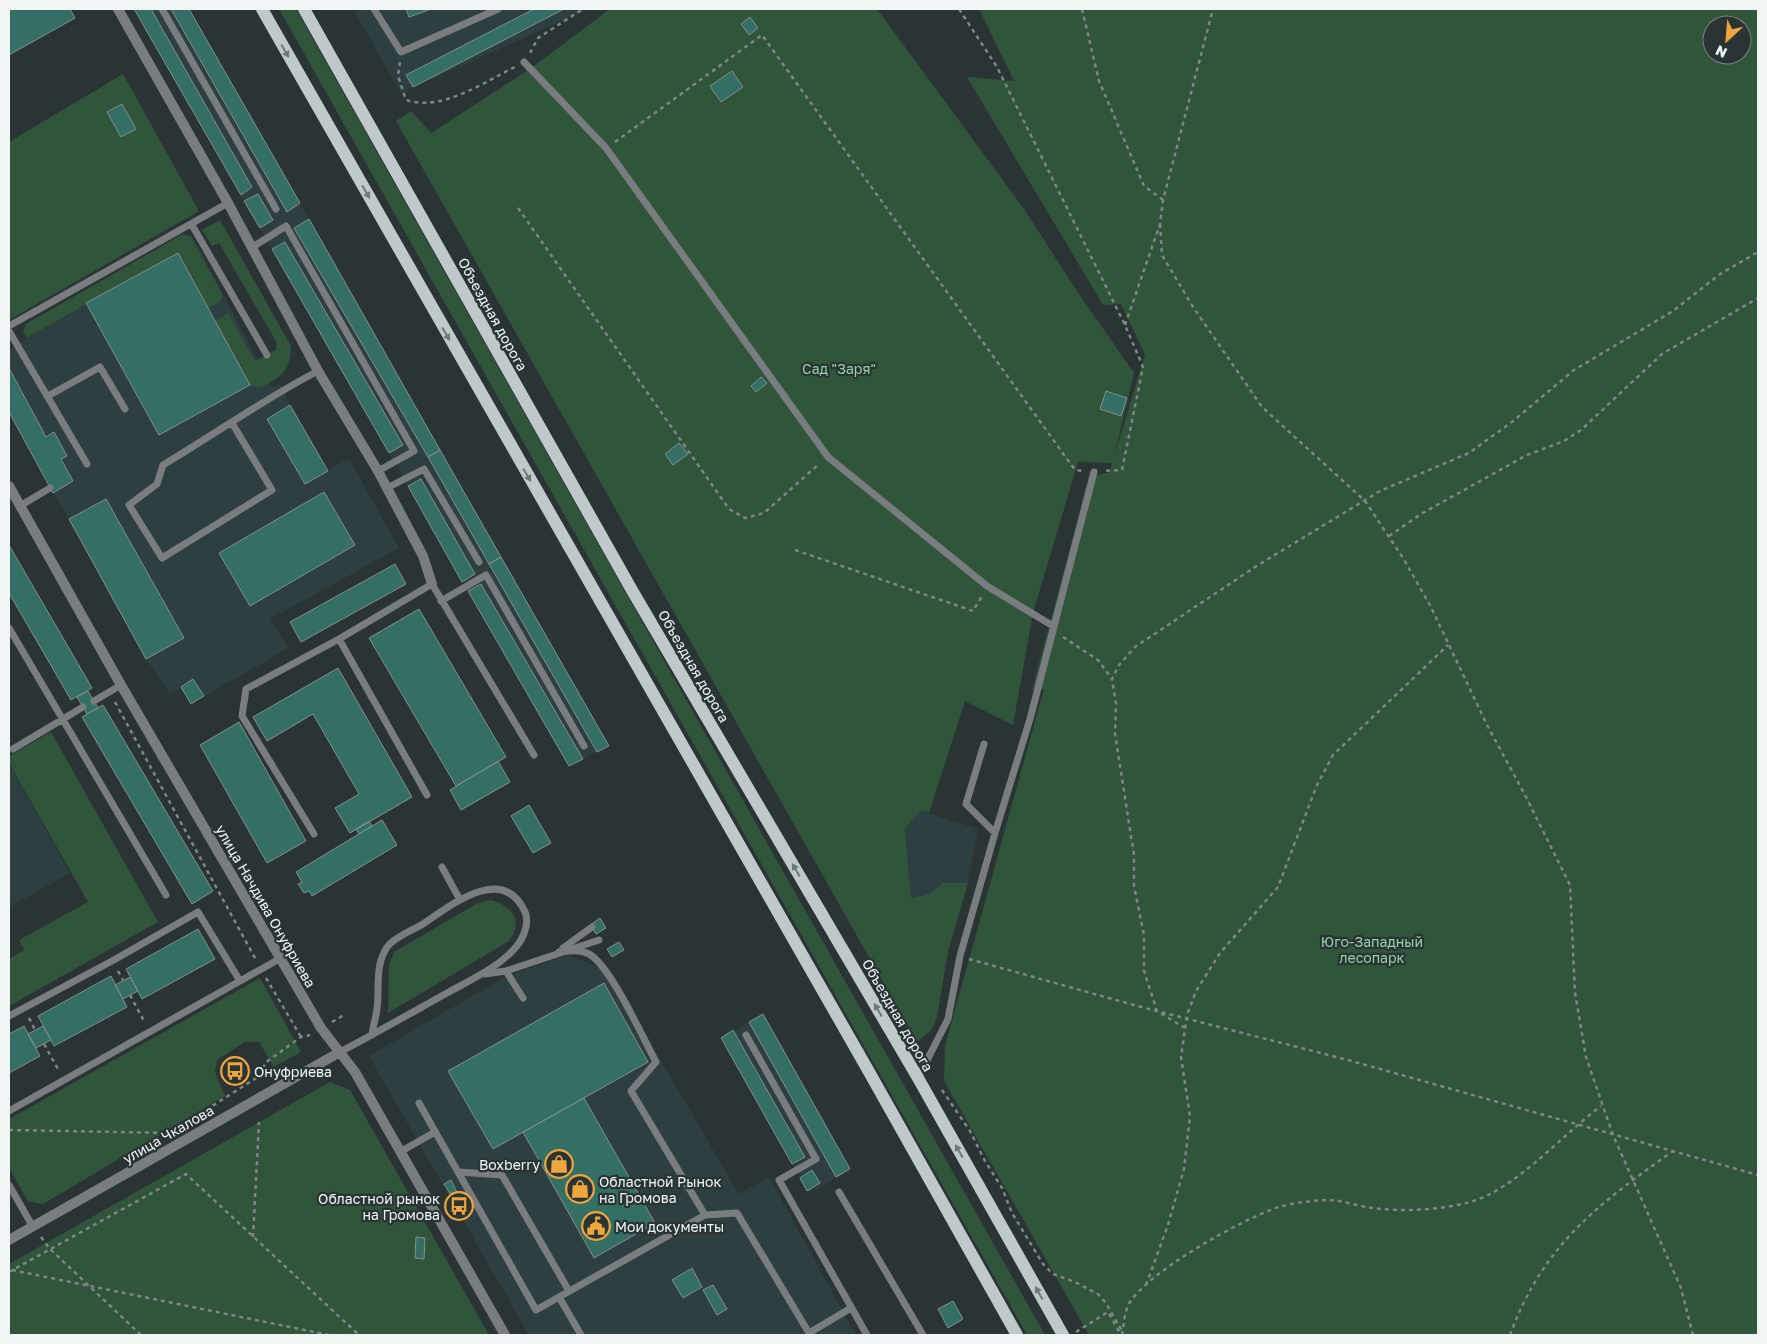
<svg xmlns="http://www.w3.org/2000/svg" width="1767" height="1344" viewBox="0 0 1767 1344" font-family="'Golos Text',sans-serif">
<rect width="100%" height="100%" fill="#2b3435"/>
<path fill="#2e3f41" d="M134 9H189L609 746 569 766Z
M353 9H588L401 93Z
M196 243 272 387 279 383 290 405 328 470 349 459 399 548 270 619 288 648 191 704 181 687 170 694 146 659 9 412V349Z
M9 764 70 873 9 907Z
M921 811 978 829 968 883H942L930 894 911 898 905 828Z
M568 955 608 971 739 1194 769 1177 856 1335H529L369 1056 507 976Z
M763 1014 850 1169 809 1194 721 1038Z"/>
<path fill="#30553b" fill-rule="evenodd" d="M279 9H296L1045 1335H1027Z
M610 9H877L1024 209 1079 294 1134 373 1114 457 1145 355 1121 304 1103 305 967 77 1014 81 979 9H1758V1335H1089L944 1081 945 1046 1044 689 1032 690 1089 477 1110 472 1112 463 1078 462 1033 613 1013 725 965 701 929 813 921 811 905 828 911 898 930 894 942 883H968L948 952 937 1017 932 1029 917 1042 396 121 411 111 431 133 530 69ZM1712 25H1742V55H1712Z
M123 74 199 211 9 320V142Z
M220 220 291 346C291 373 280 377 259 388L250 385 215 321 228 313 255 361 276 350 277 343 219 243 212 246 202 230Z
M183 234 191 236 223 296 220 302 208 308 178 253 27 338 23 332 26 324Z
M51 732 158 922 9 1006V959L24 950 19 940 88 902 9 763V756Z
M491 900C512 906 524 921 509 941L388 1013 389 965 394 952 478 903Z
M260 978 301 1052 274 1067 259 1042H245L217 1060 215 1072 225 1096 43 1204 28 1201 9 1168V1119Z
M330 1082 350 1090 489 1335H9V1264Z"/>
<path fill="#336f64" stroke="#848e8c" d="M9 9H70L75 18 9 55Z
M134 9H151L252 187 241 195Z
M171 9H189L300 203 287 212Z
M406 9H431L409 17Z
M534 9H564L413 87 406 75Z
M750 17 758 28 749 35 741 24Z
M732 71 743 87 721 102 710 86Z
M122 104 136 129 121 137 107 112Z
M258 194 273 220 260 228 244 201Z
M309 219 440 450 428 457 294 228Z
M285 242 403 445 389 453 272 249Z
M178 253 250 385 159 435 86 303Z
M9 368 46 437 54 432 67 456 61 459 73 481 53 493 9 412Z
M761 377 767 383 756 392 751 386Z
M1106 391 1127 398 1121 416 1100 409Z
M290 405 328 471 305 484 267 419Z
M679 443 688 454 673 465 665 454Z
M440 450 501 557 489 564 428 457Z
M421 479 475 574 462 582 408 486Z
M324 492 355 545 250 606 219 553Z
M106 499 184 638 146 659 69 519Z
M9 545 92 688 71 700 9 593Z
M501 557 609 746 597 752 489 564Z
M395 564 406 584 301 642 290 622Z
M481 584 583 759 569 766 468 591Z
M419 609 506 757 456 786 369 638Z
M338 668 412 797 350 833 335 808 359 794 313 714 267 741 253 717Z
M193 679 204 696 191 704 181 687Z
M88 691 98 708 87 714 77 697Z
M103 705 213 891 192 904 82 717Z
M239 722 306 841 267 863 200 745Z
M498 761 510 782 461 810 450 790Z
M529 805 551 843 533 853 511 816Z
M382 820 397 845 312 896 309 891 304 893 298 884 302 882 296 872Z
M369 821 372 826 359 834 356 829Z
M600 918 606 928 596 934 590 925Z
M198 929 215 959 142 999 126 969Z
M619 942 624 950 612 957 607 949Z
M111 976 127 1007 54 1046 38 1016Z
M130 977 138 991 123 999 115 985Z
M604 983 648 1062 493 1149 448 1071Z
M763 1014 850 1169 836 1177 749 1022Z
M24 1026 40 1056 9 1073V1034Z
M43 1026 51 1040 36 1048 28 1034Z
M733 1030 805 1157 792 1164 721 1038Z
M238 1061 243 1071 229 1079 223 1069Z
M584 1098 655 1223 594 1258 523 1132Z
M812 1170 820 1183 807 1191 800 1178Z
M451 1180 465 1209 461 1211 444 1184Z
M416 1237 425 1238 424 1259 415 1258Z
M692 1268 702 1287 683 1298 672 1280Z
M713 1285 727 1309 717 1315 703 1290Z
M953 1301 963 1319 948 1328 938 1309Z"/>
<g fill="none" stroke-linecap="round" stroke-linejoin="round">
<path stroke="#7f8687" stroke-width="2.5" stroke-dasharray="4 4" stroke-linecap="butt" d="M959 9 997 67 1125 325 1143 367 1122 470 1103 471
M1082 9 1099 81 1144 186 1163 200
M530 53 538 38 583 9
M400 62 398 76 406 100C442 112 484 82 515 67
M615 142 762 35 1075 470 1083 471
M518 208 729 509 745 518 764 513 819 464
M1160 224 1162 255 1193 307 1262 407 1365 501 1403 558 1431 607 1487 725 1525 795 1570 885 1575 993 1586 1057 1613 1135 1681 1288 1693 1335
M1125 325 1160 224 1163 200 1213 9
M1389 536 1421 514 1527 455 1564 441 1581 430 1662 354 1758 298
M795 550 973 611 982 596
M1063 637 1098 660 1112 679
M115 702 256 960
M969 959 1141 1007 1348 1060 1758 1175
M118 971 123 980
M266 978 301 1037
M130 995 145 1023
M29 1018 35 1030
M332 1022 344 1015
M1185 1028 1157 1011 1144 971V935L1134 886V855L1115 734 1116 704 1112 679 1119 665 1135 647 1255 567 1380 491 1469 453 1512 422 1574 370 1673 311 1720 274 1758 252
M44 1044 59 1071
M942 1090 970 1131 985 1161 1002 1188 1012 1213 1043 1264 1053 1274 1075 1282 1098 1294 1106 1303 1122 1331
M179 1127 261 1075 265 1063 301 1037 310 1035
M9 1130 170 1133
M41 1237 50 1249 141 1335
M253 1237 259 1122
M12 1270 329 1335
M9 1272 186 1174 359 1335
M1146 1285 1168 1225 1184 1169 1190 1116 1181 1057 1187 1015 1196 991 1220 953 1278 887 1317 785 1333 755 1448 645
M1076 1332 1108 1312 1121 1335
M1122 1335C1124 1324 1124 1312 1130 1302 1151 1270 1242 1219 1279 1207 1293 1203 1309 1201 1324 1200 1339 1199 1357 1206 1372 1208 1403 1212 1440 1210 1470 1202 1516 1189 1562 1135 1601 1106
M1510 1335C1543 1245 1597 1205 1673 1151"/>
<path stroke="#7a7d7f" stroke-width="7" d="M162 9 276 209
M374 9 401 52 498 9
M524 62 606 148 828 457 987 586 1053 626
M192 225 267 355
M251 248 286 226 414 451 378 471
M9 326 228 203
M9 331 87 464
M48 396 100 367 125 409
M232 423 272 490 162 558 129 505 157 484 163 465C215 434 264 399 318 371
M387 488 424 469 479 562
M20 506 50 488
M441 601 486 575 584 746
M9 628 166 895
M339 639 427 795
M94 701 121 685
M13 749 83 707
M995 833 1030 719 1094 472
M314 834 242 716 246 689 339 639 432 584 534 755
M442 867 460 900
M563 948 592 927
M559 952C569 951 579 949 589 954 610 965 643 1038 656 1062L631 1091 705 1215
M506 971 523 998
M485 974 506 971 599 940
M9 1016 112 961 198 912 240 981
M746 1035 816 1159 779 1180 867 1335
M340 1052C376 1033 411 1013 447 993 470 980 498 968 516 947 523 939 530 923 525 912 503 863 451 905 423 924 413 930 395 937 388 946 374 965 380 987 377 1009 376 1017 373 1026 372 1035
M918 1078 948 1019 960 956 995 833 966 804 984 744
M419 1103 536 1310 559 1297
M9 1111 281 958
M400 1152 435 1132
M458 1172 502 1175 569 1291
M9 1185 33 1227
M839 1192 923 1335
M581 1335 559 1297 705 1215 737 1213 809 1333 851 1308"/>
<path stroke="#7a7d7f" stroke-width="10" d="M118 9 228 203 318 371 378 471 423 556 432 584
M9 486 121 685 321 1028 355 1072 505 1335
M9 1240 340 1052"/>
<path stroke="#c1c8cc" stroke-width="12" d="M262 9 868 1070 1017 1335
M304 9 633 592 918 1078 1063 1335"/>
</g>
<defs><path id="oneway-solid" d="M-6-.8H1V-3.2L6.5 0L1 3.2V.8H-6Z" transform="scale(1.25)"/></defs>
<g fill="#6e7779">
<use href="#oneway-solid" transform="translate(285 51) rotate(60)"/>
<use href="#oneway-solid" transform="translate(366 192) rotate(60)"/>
<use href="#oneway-solid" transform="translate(446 334) rotate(60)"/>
<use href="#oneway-solid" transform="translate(527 475) rotate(60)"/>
<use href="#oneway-solid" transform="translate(796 870) rotate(-120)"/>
<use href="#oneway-solid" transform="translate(878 1010) rotate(-120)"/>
<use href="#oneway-solid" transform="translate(959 1151) rotate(-119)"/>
<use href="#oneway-solid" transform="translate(1039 1293) rotate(-119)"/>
</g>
<defs>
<symbol id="bus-ring" viewBox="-11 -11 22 22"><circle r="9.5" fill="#2b3435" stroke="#efa73d" stroke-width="1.5"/><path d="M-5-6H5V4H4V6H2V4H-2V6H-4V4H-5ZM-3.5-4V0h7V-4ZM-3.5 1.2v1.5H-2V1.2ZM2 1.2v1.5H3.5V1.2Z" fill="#efa73d"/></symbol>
<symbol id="shop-ring" viewBox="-11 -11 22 22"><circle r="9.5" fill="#2b3435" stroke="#efa73d" stroke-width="1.5"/><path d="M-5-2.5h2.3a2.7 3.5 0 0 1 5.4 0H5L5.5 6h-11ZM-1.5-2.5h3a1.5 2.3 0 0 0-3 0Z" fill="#efa73d"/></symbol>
<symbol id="civic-ring" viewBox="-11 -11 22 22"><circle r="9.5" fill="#2b3435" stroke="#efa73d" stroke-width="1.5"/><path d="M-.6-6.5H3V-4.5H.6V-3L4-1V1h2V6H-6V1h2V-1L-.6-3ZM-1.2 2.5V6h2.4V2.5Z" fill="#efa73d"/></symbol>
</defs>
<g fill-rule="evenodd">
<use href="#bus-ring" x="219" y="1055" width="32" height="32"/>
<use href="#shop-ring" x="543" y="1148" width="32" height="32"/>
<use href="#shop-ring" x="564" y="1173" width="32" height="32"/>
<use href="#bus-ring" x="443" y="1190" width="32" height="32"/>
<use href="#civic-ring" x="580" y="1210" width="32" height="32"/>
</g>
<g text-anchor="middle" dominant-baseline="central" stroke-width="4.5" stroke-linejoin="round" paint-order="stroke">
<g font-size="14" fill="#f0f6f6" stroke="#2b3435">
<text transform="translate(493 314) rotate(61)">Объездная дорога</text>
<text transform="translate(694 666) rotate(60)">Объездная дорога</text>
<text transform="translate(266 906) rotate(60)">улица Начдива Онуфриева</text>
<text transform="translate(898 1015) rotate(60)">Объездная дорога</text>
<text transform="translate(168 1134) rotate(-30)">улица Чкалова</text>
</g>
<g font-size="14" fill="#92d5a5" stroke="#2b3435">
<text x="839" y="368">Сад "Заря"</text>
<text x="1372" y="941">Юго-Западный<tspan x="1372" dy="16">лесопарк</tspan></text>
</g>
<g font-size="14" fill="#f0f6f6" stroke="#2b3435" text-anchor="start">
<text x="254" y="1071">Онуфриева</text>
<text x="540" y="1164" text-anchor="end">Boxberry</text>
<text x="599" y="1181">Областной Рынок<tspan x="599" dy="16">на Громова</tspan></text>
<text x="440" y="1198" text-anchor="end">Областной рынок<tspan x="440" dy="16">на Громова</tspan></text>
<text x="615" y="1226">Мои документы</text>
</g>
</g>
<rect width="1767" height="1344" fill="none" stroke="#f0f6f6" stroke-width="20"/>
<g transform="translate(1727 40) rotate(206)"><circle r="24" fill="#2b3435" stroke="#7a8282"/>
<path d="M0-4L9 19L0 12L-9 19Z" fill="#efa73d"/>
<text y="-8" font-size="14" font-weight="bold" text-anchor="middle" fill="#f0f6f6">N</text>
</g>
</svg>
